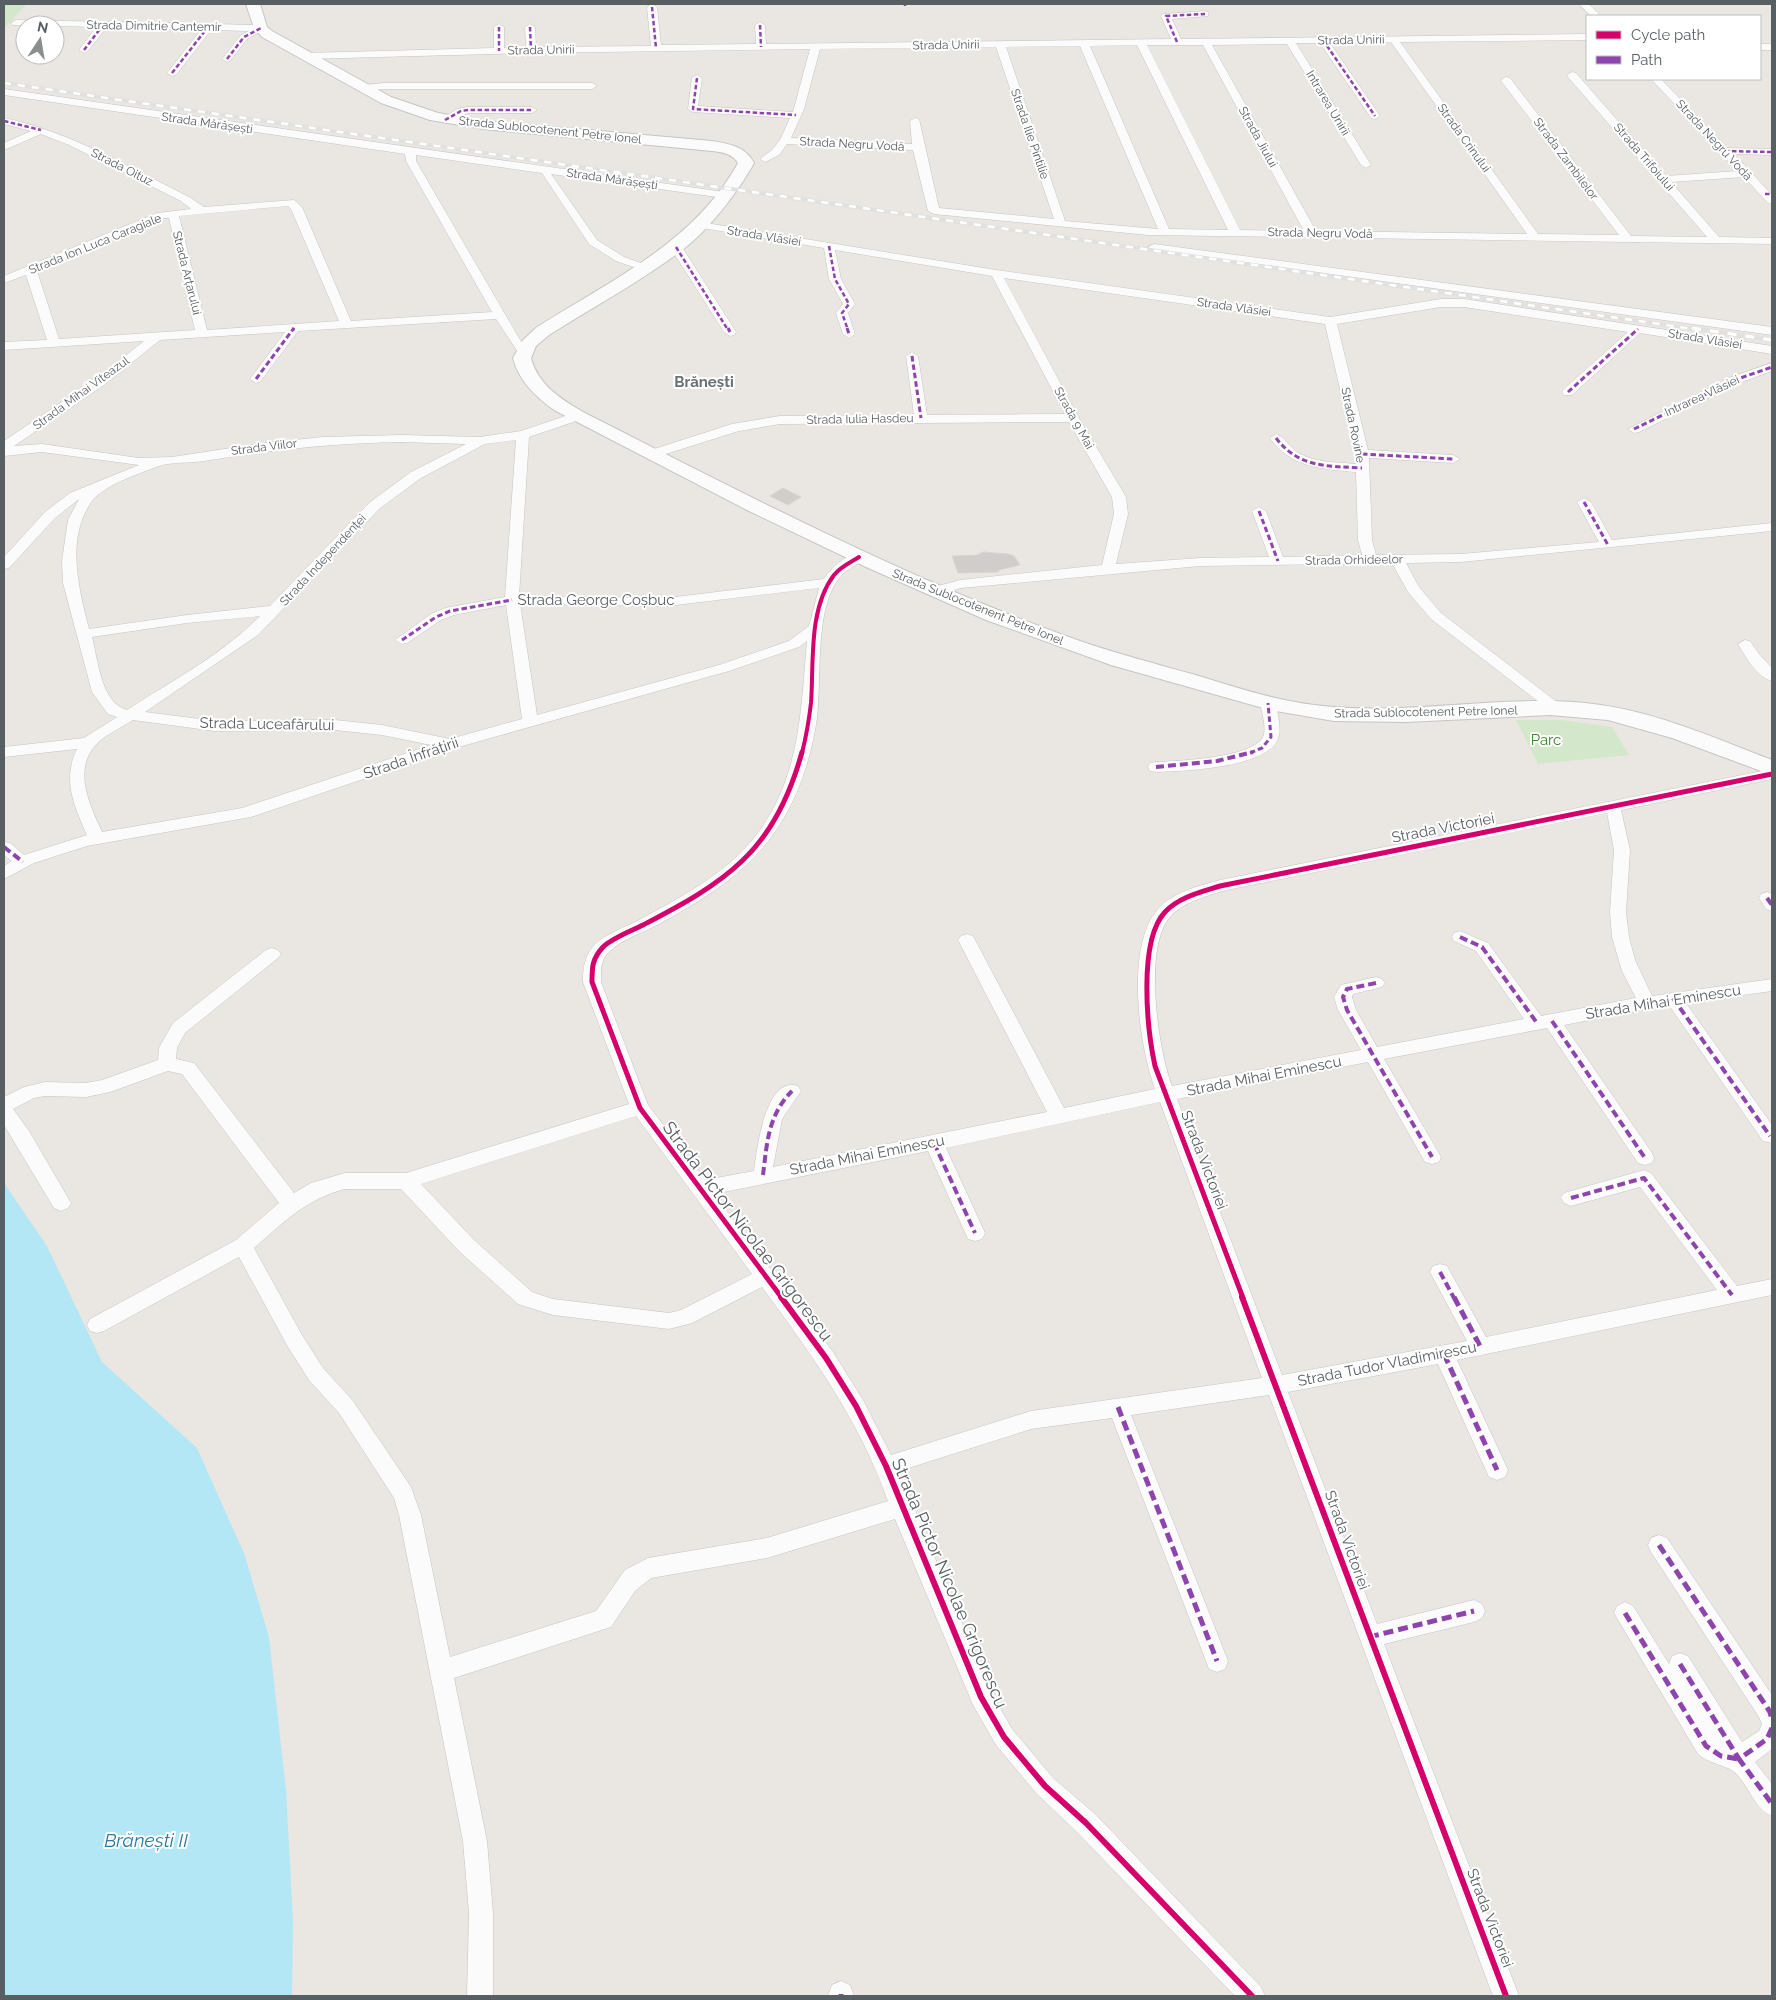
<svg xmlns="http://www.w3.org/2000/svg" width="1776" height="2000" viewBox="0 0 1776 2000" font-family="Raleway,sans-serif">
<rect width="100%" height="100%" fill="#eae6e2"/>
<path fill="#d3e7cb" d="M4 4H27L4 28Z
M1516 720H1562L1612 727 1629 755 1538 764Z"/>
<path fill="#b4e7f6" d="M4 1183 47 1246 102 1362 197 1448 244 1553 269 1637 286 1791 293 1920 292 1996H4Z"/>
<path fill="#d0cdcb" stroke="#d9d6d2" d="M783 488 801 497 788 505 770 496Z
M983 552 1008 554 1014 556 1020 565 999 570 998 572 958 573 952 556 977 555Z"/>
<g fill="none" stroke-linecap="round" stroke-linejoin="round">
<defs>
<path id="street" d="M652 4 657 7 661 45 756 44 755 25 760 22 765 25 766 44 1171 39 1161 16 1163 14 1205 11 1208 12V16L1172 19 1181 39 1587 34V40L1400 42 1538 234 1619 235 1502 82 1501 80 1506 77 1510 78 1631 236 1707 237 1568 77 1567 75 1572 72 1576 73 1666 176 1738 171 1651 79H1661L1727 148 1772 149V155L1734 154 1772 195V204L1768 203 1744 177 1671 182 1719 237 1772 238V244L1148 235 934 214 928 211 913 150 787 144 779 155 765 162 760 159 772 150 780 140 790 118 693 112 688 109 692 78 697 75 702 78 698 106 793 112 810 49 531 53 305 59 300 56 305 53 494 48V27L499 24 504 27V48L526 47 525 27 530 24 535 27 536 47 651 46 647 7ZM1391 42 1527 234 1316 231 1212 45 1287 44 1361 165 1366 168 1371 165 1296 43H1320L1371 118 1375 119 1380 116 1330 43ZM1137 45 1228 230 1169 229 1090 46ZM1147 45H1203L1304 231 1240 230ZM1080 46 1158 229 1065 221 1006 47ZM996 47 1054 219 939 208 919 119 915 118 910 121 912 144 791 138 804 109 820 49Z
M1579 4H1589L1601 16H1591Z
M16 20 261 25 266 28 247 39 230 61 227 62 222 59 241 35 249 31 211 30 176 75 172 76 167 73 201 30 106 28 87 52 84 53 79 50 96 27 13 25 11 23Z
M1760 44H1772V50H1760Z
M384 83H592L597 86 592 89H384L365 91 360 88 365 85Z
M4 89 724 192 729 195 724 198 551 174 597 240 624 257 649 266 651 268 645 271 616 261 589 244 542 173 416 155V161L520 340 530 352 528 355H520L496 319 298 331 260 382 256 383 250 379 285 332 160 340 104 385 14 446 42 444 139 458 172 457 257 444 323 437 401 435 480 437 521 431 577 412 583 416 582 419 529 437 519 596 667 598 824 579C831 568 849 550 864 554L866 557 864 560C856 565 845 570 839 578 814 611 822 677 817 718 812 753 801 790 782 821 752 870 708 897 659 924 644 932 622 939 610 951 600 960 601 969 601 982L648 1105 705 1180 754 1171C757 1150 765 1075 798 1086L801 1091 782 1119 773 1167 1047 1112 958 940 961 936 967 934 973 936 1064 1108 1155 1089C1139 1046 1125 946 1158 909 1173 892 1199 886 1220 880L1772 769V779L1621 810 1630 850 1626 912 1629 937 1635 960 1652 996 1772 979V991L1686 1003 1772 1125V1143L1763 1141 1669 1005 1564 1025 1652 1153 1654 1158 1652 1163 1645 1165 1638 1163 1547 1028 1384 1059 1441 1157 1439 1162 1432 1164 1425 1162 1368 1062 1177 1099 1282 1375 1467 1341 1430 1272 1433 1266 1440 1264 1447 1266 1486 1337 1717 1290 1640 1187 1571 1206 1564 1203 1561 1198 1564 1193 1644 1170 1651 1173 1737 1286 1772 1279V1295L1457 1360 1508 1470 1505 1477 1497 1480 1489 1477 1438 1364 1288 1392 1377 1624 1474 1600 1482 1604 1485 1611 1482 1618 1474 1622 1384 1644 1519 1996H1493L1269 1395 1131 1415 1228 1661 1225 1669 1217 1672 1209 1669 1206 1661 1112 1418 1031 1429 899 1471 989 1689 1012 1729 1053 1778 1095 1814 1261 1987 1265 1996H1235L1077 1832 1037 1794 996 1745 973 1705 895 1519 767 1558 651 1578 635 1591 611 1627 454 1678 487 1841 493 1913V1996H467L469 1913 463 1841 399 1515 394 1498 339 1413 309 1380 288 1347 239 1257 104 1331 97 1333 90 1331 87 1325 90 1319 236 1240 279 1203 182 1074 168 1071 110 1092 86 1097 45 1096 34 1098 13 1109 29 1131 71 1203 68 1208 61 1211 54 1208 4 1125V1097L24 1087 45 1082 86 1083 102 1080 158 1060 159 1048 173 1023 266 950 272 948 278 950 281 954 278 958 185 1033 177 1048 176 1059 194 1063 294 1193 311 1183 345 1173H406L629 1104 583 982C583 966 585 952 599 941 610 932 626 927 639 920 683 896 730 872 760 830 801 772 801 708 807 641L799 647 729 671 455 748 251 817 87 846 34 863 4 879V866L12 861 4 855V842L10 843 24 855 87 835C74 806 62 780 77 749L4 757V747L84 738 117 717 108 714 92 692 63 583 62 561 68 520 79 499 55 518 9 568 4 569V557L45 512 70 493 139 465 42 452 4 456V441L96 379 144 341 4 350V342L47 340 26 275 4 283V276L157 213 191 209 181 201 69 145 41 134 4 150V143L31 131 4 124V118C70 132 129 167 189 197L204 207 294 200 302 207 351 321 492 312 406 161 405 154 4 95ZM288 206 291 209 339 321 207 330 179 216ZM163 218H169L195 330 59 339 37 271ZM516 440 505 597 445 608 431 614 395 640 402 644 407 643 441 620 454 615 506 605 522 719 450 739 382 725 335 720 215 721 145 712 258 635 379 509 421 478 485 444ZM401 442 466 444 411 472 369 503 270 606 187 615 89 629C79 590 66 540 90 504 102 485 138 474 159 466 172 462 190 463 204 461 270 450 334 443 401 442ZM819 588 809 626 789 641 719 665 537 715 520 604 667 606ZM260 616C223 654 172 681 127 710 101 703 98 660 92 637L187 623ZM133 720 215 731 335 730 382 735 431 745 242 808 102 832C91 807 73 773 94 747 102 736 121 728 133 720ZM1607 813 1614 850 1610 912 1612 937 1622 971 1636 998 1541 1016 1488 943 1460 931 1454 933 1452 937 1454 941 1476 951 1524 1019 1377 1047 1356 1010 1352 997 1353 994 1382 987 1385 983 1382 979 1376 977 1341 985 1334 997 1338 1010 1361 1050 1172 1086C1158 1050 1143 947 1170 917 1183 902 1204 897 1222 891ZM1160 1102 1262 1378 1031 1411 891 1455 863 1400 833 1352 714 1194 928 1151 968 1239 975 1241 982 1239 985 1233 946 1148ZM636 1116 752 1274 681 1310 669 1313 553 1299 532 1292 474 1240 421 1184ZM345 1189H401L460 1252 518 1304 553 1315 669 1329 692 1323 762 1287C813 1356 859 1420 888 1501L767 1538 648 1558 625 1570 596 1611 450 1657 421 1515 411 1487 353 1401 323 1368 302 1335 254 1248C284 1222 306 1199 345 1189Z
M468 107H532L537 110 532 113H468L445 123 440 120 457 109Z
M700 222 996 270 1330 317 1441 299H1464L1772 346V354L1640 333 1572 395H1564L1562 392 1564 389 1628 332 1464 307H1441L1337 324 1368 450 1453 455 1460 459 1453 463 1369 458 1372 540 1376 555 1461 554 1599 542 1577 502 1584 498 1591 502 1612 540 1772 523V531L1461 562 1406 563 1419 587 1441 613 1562 706 1565 709 1562 712H1552L1431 619 1408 592 1392 563 1200 566 961 588 936 595 931 594 929 591 931 588 960 580 1102 565 1114 514 1112 497 1069 422 780 424 739 431 653 458 646 454 648 451 732 424 780 416 914 415 906 356 912 352 918 356 927 415 1065 414 992 276 835 250 841 279 855 304 848 313 855 334 849 338 843 334 836 313 843 304 829 279 824 248 696 227V223ZM1004 278 1325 324 1355 454 1356 464C1336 462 1314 463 1297 452 1289 447 1284 436 1276 434L1270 438C1291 468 1322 469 1356 472L1358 540 1362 555 1283 557 1266 511 1259 507 1252 511 1269 557 1200 558 1116 564 1128 514 1126 497 1079 418Z
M676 244 682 247 736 332 734 335 730 336 724 332 670 247Z
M1154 244 1772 327V335L1150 249 1148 247Z
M1772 363V371L1739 383 1639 432 1634 433 1628 429 1731 377Z
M1745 640 1750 641 1759 654 1772 668V681C1757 677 1745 656 1738 644Z
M1268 698 1276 703C1277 715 1283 729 1277 741 1263 768 1183 771 1156 772L1150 771 1148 767 1150 763 1156 762C1177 761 1253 758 1263 737 1267 728 1262 713 1260 703Z
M1767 892 1772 894V911L1766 909 1759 898 1761 894Z
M1659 1535 1667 1538 1772 1695V1749L1755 1762 1772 1784V1816C1753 1808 1749 1784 1733 1771 1727 1766 1708 1763 1698 1754L1614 1613 1617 1606 1625 1602 1633 1606 1669 1664 1672 1656 1680 1653 1688 1656 1742 1742 1759 1731 1762 1724 1759 1717 1651 1552 1648 1545 1651 1538Z
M841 1981 850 1985 854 1996H828L832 1985Z"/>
<path id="secondary" d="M246 4H260L267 27 272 31 391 97 438 113 484 121 712 141C729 144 745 146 754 163 738 192 708 231 681 251 640 282 593 307 549 335L536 346 531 358C538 385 561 399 583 412 745 494 906 579 1077 640 1114 653 1153 663 1192 674 1226 684 1260 696 1295 702 1392 720 1489 694 1585 703 1650 709 1712 737 1772 760V775L1672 738 1608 720 1550 715 1406 722 1334 721 1270 710 1111 665 986 620 866 567 747 510 554 410C535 396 519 381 513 358L523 340 537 327C610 281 695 242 738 163 733 154 722 152 712 151L484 129 430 120 381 103 262 37 254 28Z"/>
</defs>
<use href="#street" stroke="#c5c5c4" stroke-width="1"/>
<use href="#secondary" stroke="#c6c5c5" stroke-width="2"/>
<use href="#street" fill="#fcfbfb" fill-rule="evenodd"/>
<use href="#secondary" fill="#fcfbfb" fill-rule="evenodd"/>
<defs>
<path id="rail-far1" d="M4 83 1700 330"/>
<path id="rail" d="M1692 328 1772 340"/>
</defs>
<use href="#rail-far1" stroke="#e1e1e0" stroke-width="4"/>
<use href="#rail" stroke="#e1e1e0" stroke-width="4.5"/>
<use href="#rail-far1" stroke="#fff" stroke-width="2.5" stroke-dasharray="7" stroke-linecap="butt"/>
<use href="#rail" stroke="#fff" stroke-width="3" stroke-dasharray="9" stroke-linecap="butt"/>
<path stroke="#8e44ad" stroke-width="2.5" stroke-dasharray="4.5 2.5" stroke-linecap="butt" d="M905 4V6
M652 7 656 48
M760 25 761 47
M499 27V51
M530 27 531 50
M1323 40 1375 116
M1177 42 1166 16 1205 14
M84 50 103 25
M227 59 244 37 261 28
M172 73 208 27
M697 78 693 109 796 115
M445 120 461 111 468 110H532
M4 121 41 130
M1725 151 1772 152
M1765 194H1772
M829 246 835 279 849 304 842 313 848 330
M676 247 728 330
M293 330 294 328"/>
<path stroke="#8e44ad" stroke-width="3" stroke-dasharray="5.5 3" stroke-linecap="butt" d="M728 328 730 332
M847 328 849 334
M912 356 921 418
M256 379 294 328
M1568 392 1638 329
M1634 429 1735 380 1772 367
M1276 438C1299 468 1327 466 1362 468
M1362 454 1453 459
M1584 502 1608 545
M1259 511 1278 561
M402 640 436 617 450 611 512 600
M1250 753 1262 748 1271 737 1268 703"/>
<path stroke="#8e44ad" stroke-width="4" stroke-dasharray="8 4" stroke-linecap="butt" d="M1156 767 1217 761 1253 752
M4 847 23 862
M1767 898 1772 905
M1460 937 1482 947 1537 1023
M1376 983 1347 989 1343 997 1347 1010 1432 1157
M1673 998 1770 1136
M1552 1021 1645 1158
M934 1143 975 1233
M763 1175C767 1143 768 1115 792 1091
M1571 1198 1644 1178 1732 1295
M1440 1272 1454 1298"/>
<path stroke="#8e44ad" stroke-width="5" stroke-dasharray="10 5" stroke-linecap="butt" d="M1454 1297 1480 1346
M1444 1354 1497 1470
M1118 1407 1217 1661
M1659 1545 1770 1712 1772 1720
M1625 1613 1706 1746 1721 1756 1739 1759
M1369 1637 1474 1611
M1680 1664 1739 1759
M1772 1728 1767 1739 1739 1759 1772 1804
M841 1994V1996"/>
<defs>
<path id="cycleway-far2" d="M802 753C806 737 809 720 811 703 814 663 808 609 834 575 840 567 851 562 859 557"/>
<path id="cycleway-far1" d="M782 1298 640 1108 592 982C592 967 592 959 603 947 612 938 631 931 643 925 677 907 714 888 742 861 773 832 791 792 802 752
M1243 1298 1155 1066C1147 1029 1138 941 1165 912 1179 897 1201 892 1220 886L1772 774"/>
<path id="cycleway" d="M781 1297 826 1358 856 1406 886 1466 981 1697 1004 1737 1045 1786 1086 1823 1252 1996
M1242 1297 1506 1996"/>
</defs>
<use href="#cycleway-far2" stroke="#fff" stroke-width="6"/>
<use href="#cycleway-far1" stroke="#fff" stroke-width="8"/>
<use href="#cycleway" stroke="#fff" stroke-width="9"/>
<use href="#cycleway-far2" stroke="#d6006c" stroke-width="4"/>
<use href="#cycleway-far1" stroke="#d6006c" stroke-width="5"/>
<use href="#cycleway" stroke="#d6006c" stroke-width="6"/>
</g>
<g text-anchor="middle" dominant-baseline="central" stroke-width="4" stroke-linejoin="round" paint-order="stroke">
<g font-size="12" fill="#585f62" stroke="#fff">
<text transform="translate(154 26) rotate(1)">Strada Dimitrie Cantemir</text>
<text transform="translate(1351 40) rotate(-1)">Strada Unirii</text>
<text transform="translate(946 45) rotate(-1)">Strada Unirii</text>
<text transform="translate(541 50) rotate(-1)">Strada Unirii</text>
<text transform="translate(1328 103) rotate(59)">Intrarea Unirii</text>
<text transform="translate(207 123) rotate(8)">Strada Mărășești</text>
<text transform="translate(550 130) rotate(6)">Strada Sublocotenent Petre Ionel</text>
<text transform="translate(1030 134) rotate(71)">Strada Ilie Pintilie</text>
<text transform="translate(1258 137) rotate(61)">Strada Jiului</text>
<text transform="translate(1464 138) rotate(54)">Strada Crinului</text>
<text transform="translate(1714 140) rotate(47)">Strada Negru Vodă</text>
<text transform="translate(852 144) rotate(3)">Strada Negru Vodă</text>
<text transform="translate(1644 157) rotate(49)">Strada Trifoiului</text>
<text transform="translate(1566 159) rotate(53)">Strada Zambilelor</text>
<text transform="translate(122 167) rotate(27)">Strada Oituz</text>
<text transform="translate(612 179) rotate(8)">Strada Mărășești</text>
<text transform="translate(1320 233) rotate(1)">Strada Negru Vodă</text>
<text transform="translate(764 236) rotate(9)">Strada Vlăsiei</text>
<text transform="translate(95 244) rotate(-22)">Strada Ion Luca Caragiale</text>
<text transform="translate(187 273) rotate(76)">Strada Arțarului</text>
<text transform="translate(1234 307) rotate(8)">Strada Vlăsiei</text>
<text transform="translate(1705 339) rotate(9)">Strada Vlăsiei</text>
<text transform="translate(81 393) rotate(-36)">Strada Mihai Viteazul</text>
<text transform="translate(1702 396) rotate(-25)">Intrarea Vlăsiei</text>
<text transform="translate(1074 418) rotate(61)">Strada 9 Mai</text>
<text transform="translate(860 419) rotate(-1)">Strada Iulia Hasdeu</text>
<text transform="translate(1353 425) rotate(78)">Strada Rovine</text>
<text transform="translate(264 447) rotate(-7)">Strada Viilor</text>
<text transform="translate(323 560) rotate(-47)">Strada Independenței</text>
<text transform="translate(1354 560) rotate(-1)">Strada Orhideelor</text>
<text transform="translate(978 607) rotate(22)">Strada Sublocotenent Petre Ionel</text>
<text transform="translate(1426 712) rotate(-1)">Strada Sublocotenent Petre Ionel</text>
</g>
<g font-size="15" font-weight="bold" fill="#697174" stroke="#fff">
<text x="704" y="382">Brănești</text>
</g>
<g font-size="15" fill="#585f62" stroke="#fff">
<text x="596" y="600">Strada George Coșbuc</text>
<text transform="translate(267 724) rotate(1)">Strada Luceafărului</text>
<text transform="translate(411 758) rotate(-19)">Strada Înfrățirii</text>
<text transform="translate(1443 828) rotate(-11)">Strada Victoriei</text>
<text transform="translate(1663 1002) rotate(-9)">Strada Mihai Eminescu</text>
<text transform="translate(1264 1076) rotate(-11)">Strada Mihai Eminescu</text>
<text transform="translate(867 1155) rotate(-11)">Strada Mihai Eminescu</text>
<text transform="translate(1204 1160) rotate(69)">Strada Victoriei</text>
<text transform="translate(1387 1364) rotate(-11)">Strada Tudor Vladimirescu</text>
<text transform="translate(1347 1540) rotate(70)">Strada Victoriei</text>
<text transform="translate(1490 1918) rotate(69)">Strada Victoriei</text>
</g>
<g font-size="15" fill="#39862c" stroke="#fff">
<text x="1546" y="740">Parc</text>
</g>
<g font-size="18" fill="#585f62" stroke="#fff">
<text transform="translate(748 1231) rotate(53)">Strada Pictor Nicolae Grigorescu</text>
<text transform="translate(950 1583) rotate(67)">Strada Pictor Nicolae Grigorescu</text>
</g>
<g font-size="19" font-style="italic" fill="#2b7a9f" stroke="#fff">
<text x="146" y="1840">Brănești II</text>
</g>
</g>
<rect width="1776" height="2000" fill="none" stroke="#585f62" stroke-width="10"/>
<rect x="1586" y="15" width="175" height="65" fill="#ffffff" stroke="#bcbfc0"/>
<rect x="1596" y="31" width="25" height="8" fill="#d6006c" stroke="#bcbfc0"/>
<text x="1631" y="40" font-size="15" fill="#585f62">Cycle path</text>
<rect x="1596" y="56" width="25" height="8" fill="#8e44ad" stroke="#bcbfc0"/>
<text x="1631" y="65" font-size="15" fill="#585f62">Path</text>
<g transform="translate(40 40) rotate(12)"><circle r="24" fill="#ffffff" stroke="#bcbfc0"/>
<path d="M0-4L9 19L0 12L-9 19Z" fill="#8b8e8f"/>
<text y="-8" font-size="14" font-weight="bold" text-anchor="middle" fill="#585f62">N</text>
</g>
</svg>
